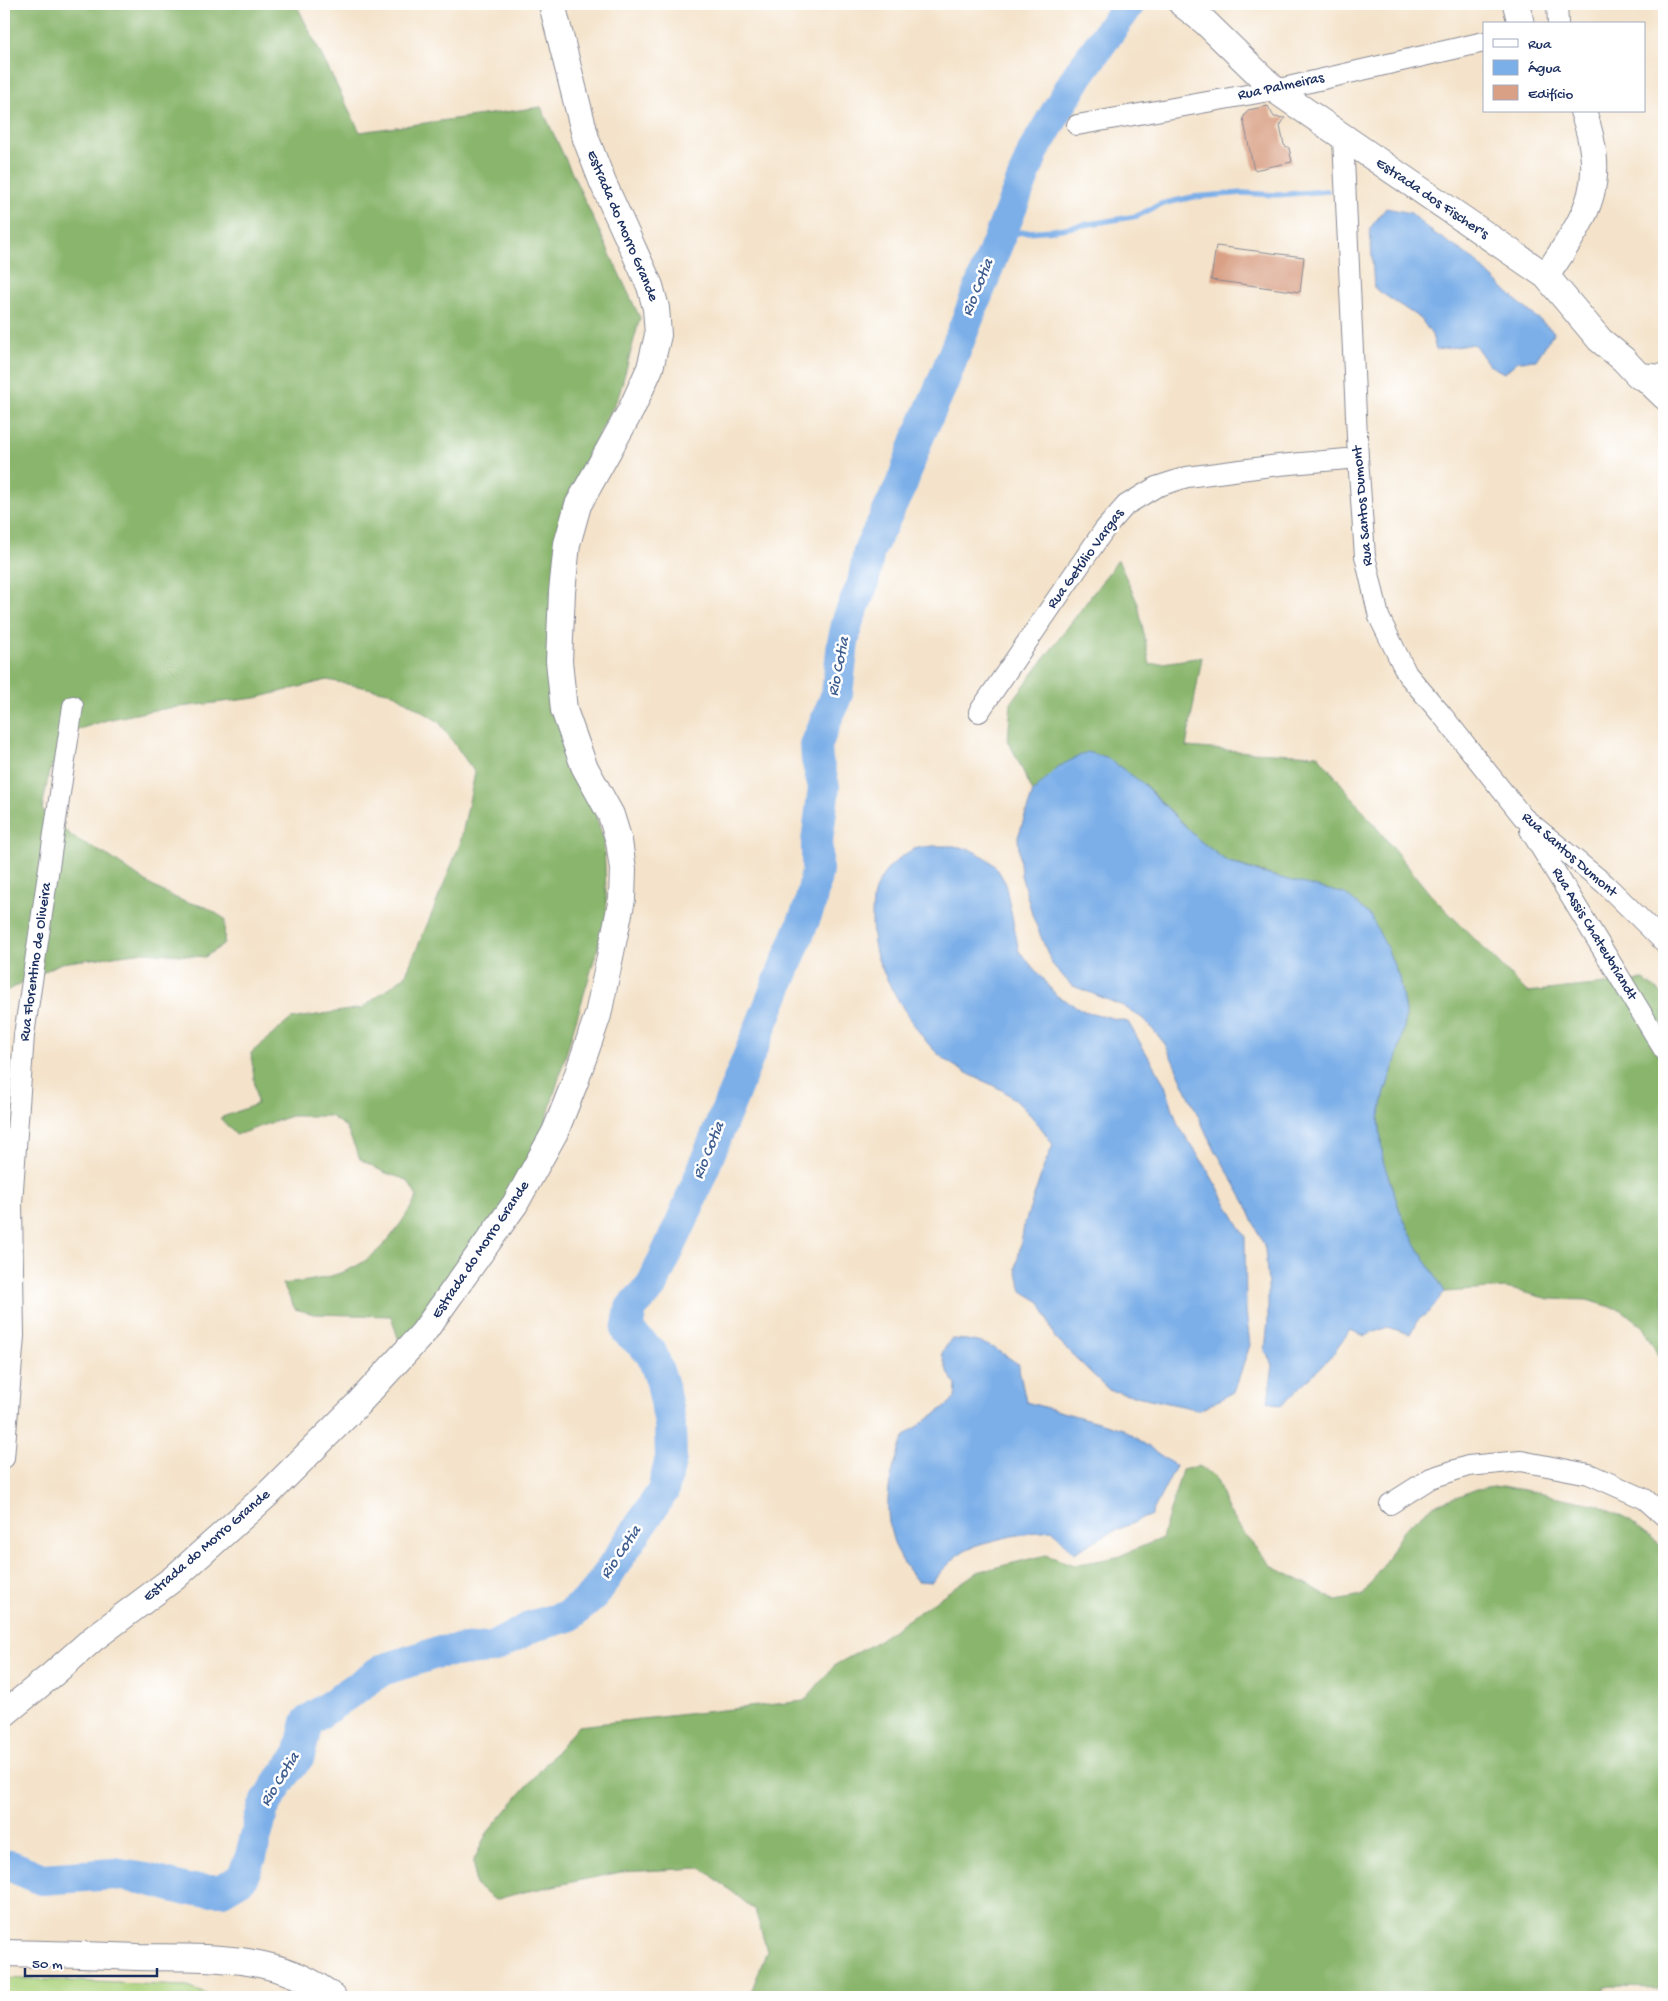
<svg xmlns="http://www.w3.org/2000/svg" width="1668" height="2001" viewBox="0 0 1668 2001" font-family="'Gochi Hand',sans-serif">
<rect width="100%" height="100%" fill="#fff"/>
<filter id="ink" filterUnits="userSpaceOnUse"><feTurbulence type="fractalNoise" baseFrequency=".02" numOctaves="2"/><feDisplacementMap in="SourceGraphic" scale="10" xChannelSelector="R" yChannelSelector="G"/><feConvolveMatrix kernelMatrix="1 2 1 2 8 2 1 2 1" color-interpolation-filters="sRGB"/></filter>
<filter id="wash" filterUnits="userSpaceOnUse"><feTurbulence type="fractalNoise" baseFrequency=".0096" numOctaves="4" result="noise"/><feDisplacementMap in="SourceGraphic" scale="20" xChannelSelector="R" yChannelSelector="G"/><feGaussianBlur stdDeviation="1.12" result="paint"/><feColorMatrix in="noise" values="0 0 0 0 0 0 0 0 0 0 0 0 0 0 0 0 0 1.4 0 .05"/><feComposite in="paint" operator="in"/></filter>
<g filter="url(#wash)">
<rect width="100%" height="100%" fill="#f4e3ca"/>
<path fill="#acd37d" stroke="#64816e" d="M4 1978 184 1986 204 1993 210 1997H4Z"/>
<path fill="#89b56c" stroke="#527265" d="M4 4H296L360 132 541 107 640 318 619 395 564 503 547 669 604 840 607 917 529 1178 403 1354 391 1316 314 1314 295 1309 283 1284C356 1277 381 1260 417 1197L407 1180 383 1172 360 1159 346 1127 330 1116H291L236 1135 220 1118 257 1104 251 1053 291 1019 362 1008 405 976 433 911 460 844 475 773 439 722 393 693 327 680 256 698 155 710 107 720 70 732 49 772 42 810 73 837 110 857 152 886 180 900 206 907 225 919 224 944 205 957 144 952 61 963 4 992Z
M1118 560 1138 604 1150 665 1202 657 1186 747 1250 752 1318 755 1430 894 1527 992 1644 980 1664 995V1361L1659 1357 1643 1327 1622 1310 1587 1300 1549 1299 1506 1288 1445 1292 1415 1243 1401 1214 1383 1161 1379 1119 1385 1092 1398 1053 1406 1018 1399 978 1387 948 1345 894 1287 880 1226 861 1199 840 1144 784 1058 767 1033 792 1008 740 1011 703Z
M1199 1466 1215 1476 1221 1490 1225 1505 1248 1539 1273 1567 1307 1584 1336 1601 1362 1596 1382 1567 1403 1530 1434 1505 1477 1489 1503 1486 1598 1505 1630 1521 1657 1542 1664 1550V1987L1606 1986 1603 1997H749L767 1951 755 1910 702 1868 621 1872 519 1893 495 1900 475 1885 474 1860 487 1833 578 1726 804 1701 835 1665 873 1644 977 1572 1046 1555 1074 1565 1117 1557 1162 1538 1182 1470Z"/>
<path fill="#7bafe8" stroke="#4b6fa3" d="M1386 208 1411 213 1428 229 1472 258 1518 302 1554 332 1536 360 1518 361 1504 373 1489 365 1474 344 1436 350 1432 335 1421 319 1374 288 1370 228Z
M1087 752 1106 757 1141 782 1199 840 1226 861 1261 873 1345 894 1370 915 1387 948 1399 978 1406 1018 1398 1053 1385 1092 1379 1119 1383 1161 1401 1214 1415 1243 1445 1292 1431 1310 1417 1321 1410 1334 1387 1327 1365 1336 1350 1330 1331 1357 1281 1406 1268 1401 1273 1365 1265 1351 1268 1320V1285L1265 1248 1245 1202 1208 1137 1165 1044 1145 1020 1123 1006 1071 985 1052 964 1033 917 1021 875 1018 837 1033 792 1058 767Z
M933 846H954L969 849 985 857 996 867 1005 882 1019 951 1057 996 1084 1011 1128 1022 1165 1085 1178 1125 1204 1164 1245 1236 1246 1311 1250 1345 1234 1392 1200 1410 1109 1390 1055 1338 1040 1302 1022 1291 1016 1269 1024 1226 1044 1166 1053 1145C1043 1128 1020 1101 1002 1090 988 1082 972 1077 958 1068 951 1064 943 1058 937 1053 917 1035 883 978 876 953 872 936 871 918 873 900 875 879 895 858 914 849 920 847 927 847 933 846Z
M951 1339C984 1340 992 1346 1018 1364L1026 1402 1123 1429 1176 1466 1151 1515 1101 1537 1074 1553 1052 1530C1035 1531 974 1542 962 1552 951 1561 941 1572 932 1582L917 1581C886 1546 881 1503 896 1460 899 1452 901 1440 906 1435 921 1422 940 1413 955 1398L956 1385 947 1371 942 1353Z"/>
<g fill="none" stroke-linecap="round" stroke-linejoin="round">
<path stroke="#7bafe8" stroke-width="5.5" d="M1005 225 1014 233 1054 230 1137 216 1161 204 1193 197 1243 193 1277 195 1327 191"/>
<path stroke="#7bafe8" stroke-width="32" d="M4 1865 11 1866 42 1879 114 1874 146 1879 187 1890H222L242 1878 251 1856 263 1808 281 1779 299 1756 307 1722 382 1670 439 1652 492 1648 533 1626 569 1616 594 1595 663 1491 671 1458 670 1424 662 1382 651 1352 627 1331 631 1308 651 1287 684 1216 810 905 817 871V842L824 787 817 760 816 745 837 694 843 642 848 620 863 583 869 551 902 483 917 440 942 384 1034 150 1078 75 1129 4"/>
</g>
<g id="blocks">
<path fill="#d9a085" d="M1268 106 1274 117 1285 118 1280 126 1284 145 1289 148 1292 162 1254 170 1243 118 1248 110Z
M1216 246 1304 257 1300 292 1211 280Z"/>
</g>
</g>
<g filter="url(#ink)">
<use href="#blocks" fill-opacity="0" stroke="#888994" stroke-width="1"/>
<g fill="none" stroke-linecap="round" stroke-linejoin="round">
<defs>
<path id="minor" d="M1557 4 1558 24
M1077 125 1275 90 1484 42
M1343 138 1358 458 1365 556 1379 617 1407 674 1442 715 1523 817 1605 884 1664 942
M1639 376 1664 400
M979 712 1104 530 1126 505 1156 487 1187 477 1279 465 1358 458
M1530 830 1664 1050
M4 1458 14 1336 12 1203 24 1035 73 706
M1390 1504 1431 1478 1468 1466 1521 1461 1589 1474 1645 1499 1664 1516"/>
<path id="tertiary" d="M1182 4 1205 22 1275 90 1546 276C1587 214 1609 187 1583 111
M1516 4 1521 24
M1546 276 1600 340 1623 359 1639 376 1664 378
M4 1714 53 1674 94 1638 174 1578 270 1492 355 1407 423 1333 515 1204 555 1132 575 1082 598 1015 622 899 623 869 619 841 611 815 584 766 564 710 559 661 562 592 567 544 578 505 631 410 650 368 658 335 656 308 650 286 603 183 586 139 552 4
M4 1953C48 1954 92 1955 137 1957 202 1958 280 1953 333 1997"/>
</defs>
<use href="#minor" stroke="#888994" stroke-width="22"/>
<use href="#tertiary" stroke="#888994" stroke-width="28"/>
<use href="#minor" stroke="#fff" stroke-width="20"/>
<use href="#tertiary" stroke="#fff" stroke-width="26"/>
</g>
</g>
<g text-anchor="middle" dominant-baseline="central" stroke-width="5" stroke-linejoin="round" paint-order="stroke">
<g font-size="15" fill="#1b2f5e" stroke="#fff">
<text transform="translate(1281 87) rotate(-12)">Rua Palmeiras</text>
<text transform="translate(1432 199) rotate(34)">Estrada dos Fischer's</text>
<text transform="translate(622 226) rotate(67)">Estrada do Morro Grande</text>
<text transform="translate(1363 506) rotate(-95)">Rua Santos Dumont</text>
<text transform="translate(1086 559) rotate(-54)">Rua Getúlio Vargas</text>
<text transform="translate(1569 855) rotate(41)">Rua Santos Dumont</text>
<text transform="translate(1594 934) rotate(59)">Rua Assis Chateubriandt</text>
<text transform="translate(36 962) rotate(-82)">Rua Florentino de Oliveira</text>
<text transform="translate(481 1250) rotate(-56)">Estrada do Morro Grande</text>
<text transform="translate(207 1546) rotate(-41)">Estrada do Morro Grande</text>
</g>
<g font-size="16" font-style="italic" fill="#3d5c8e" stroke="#fff">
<text transform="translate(979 288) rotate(-68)">Rio Cotia</text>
<text transform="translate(840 667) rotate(-79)">Rio Cotia</text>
<text transform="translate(710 1151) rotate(-68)">Rio Cotia</text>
<text transform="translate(622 1553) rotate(-56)">Rio Cotia</text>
<text transform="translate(281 1780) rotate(-58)">Rio Cotia</text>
</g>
</g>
<rect width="1668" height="2001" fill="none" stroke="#fff" stroke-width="20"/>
<rect x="1483" y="22" width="162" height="90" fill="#ffffff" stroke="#a4acbf"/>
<rect x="1493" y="39" width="25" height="8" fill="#ffffff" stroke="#a4acbf"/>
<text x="1528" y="48" font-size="15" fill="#1b2f5e">Rua</text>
<rect x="1493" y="60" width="25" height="15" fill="#7bafe8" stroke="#a4acbf"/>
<text x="1528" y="72" font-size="15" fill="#1b2f5e">Água</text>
<rect x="1493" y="85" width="25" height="15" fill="#d9a085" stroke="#a4acbf"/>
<text x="1528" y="98" font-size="15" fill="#1b2f5e">Edifício</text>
<path d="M25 1968v8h132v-8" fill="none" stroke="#1b2f5e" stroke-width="2.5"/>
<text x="32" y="1968" font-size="15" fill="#1b2f5e" stroke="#ffffff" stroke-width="4" paint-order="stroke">50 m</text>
</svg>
